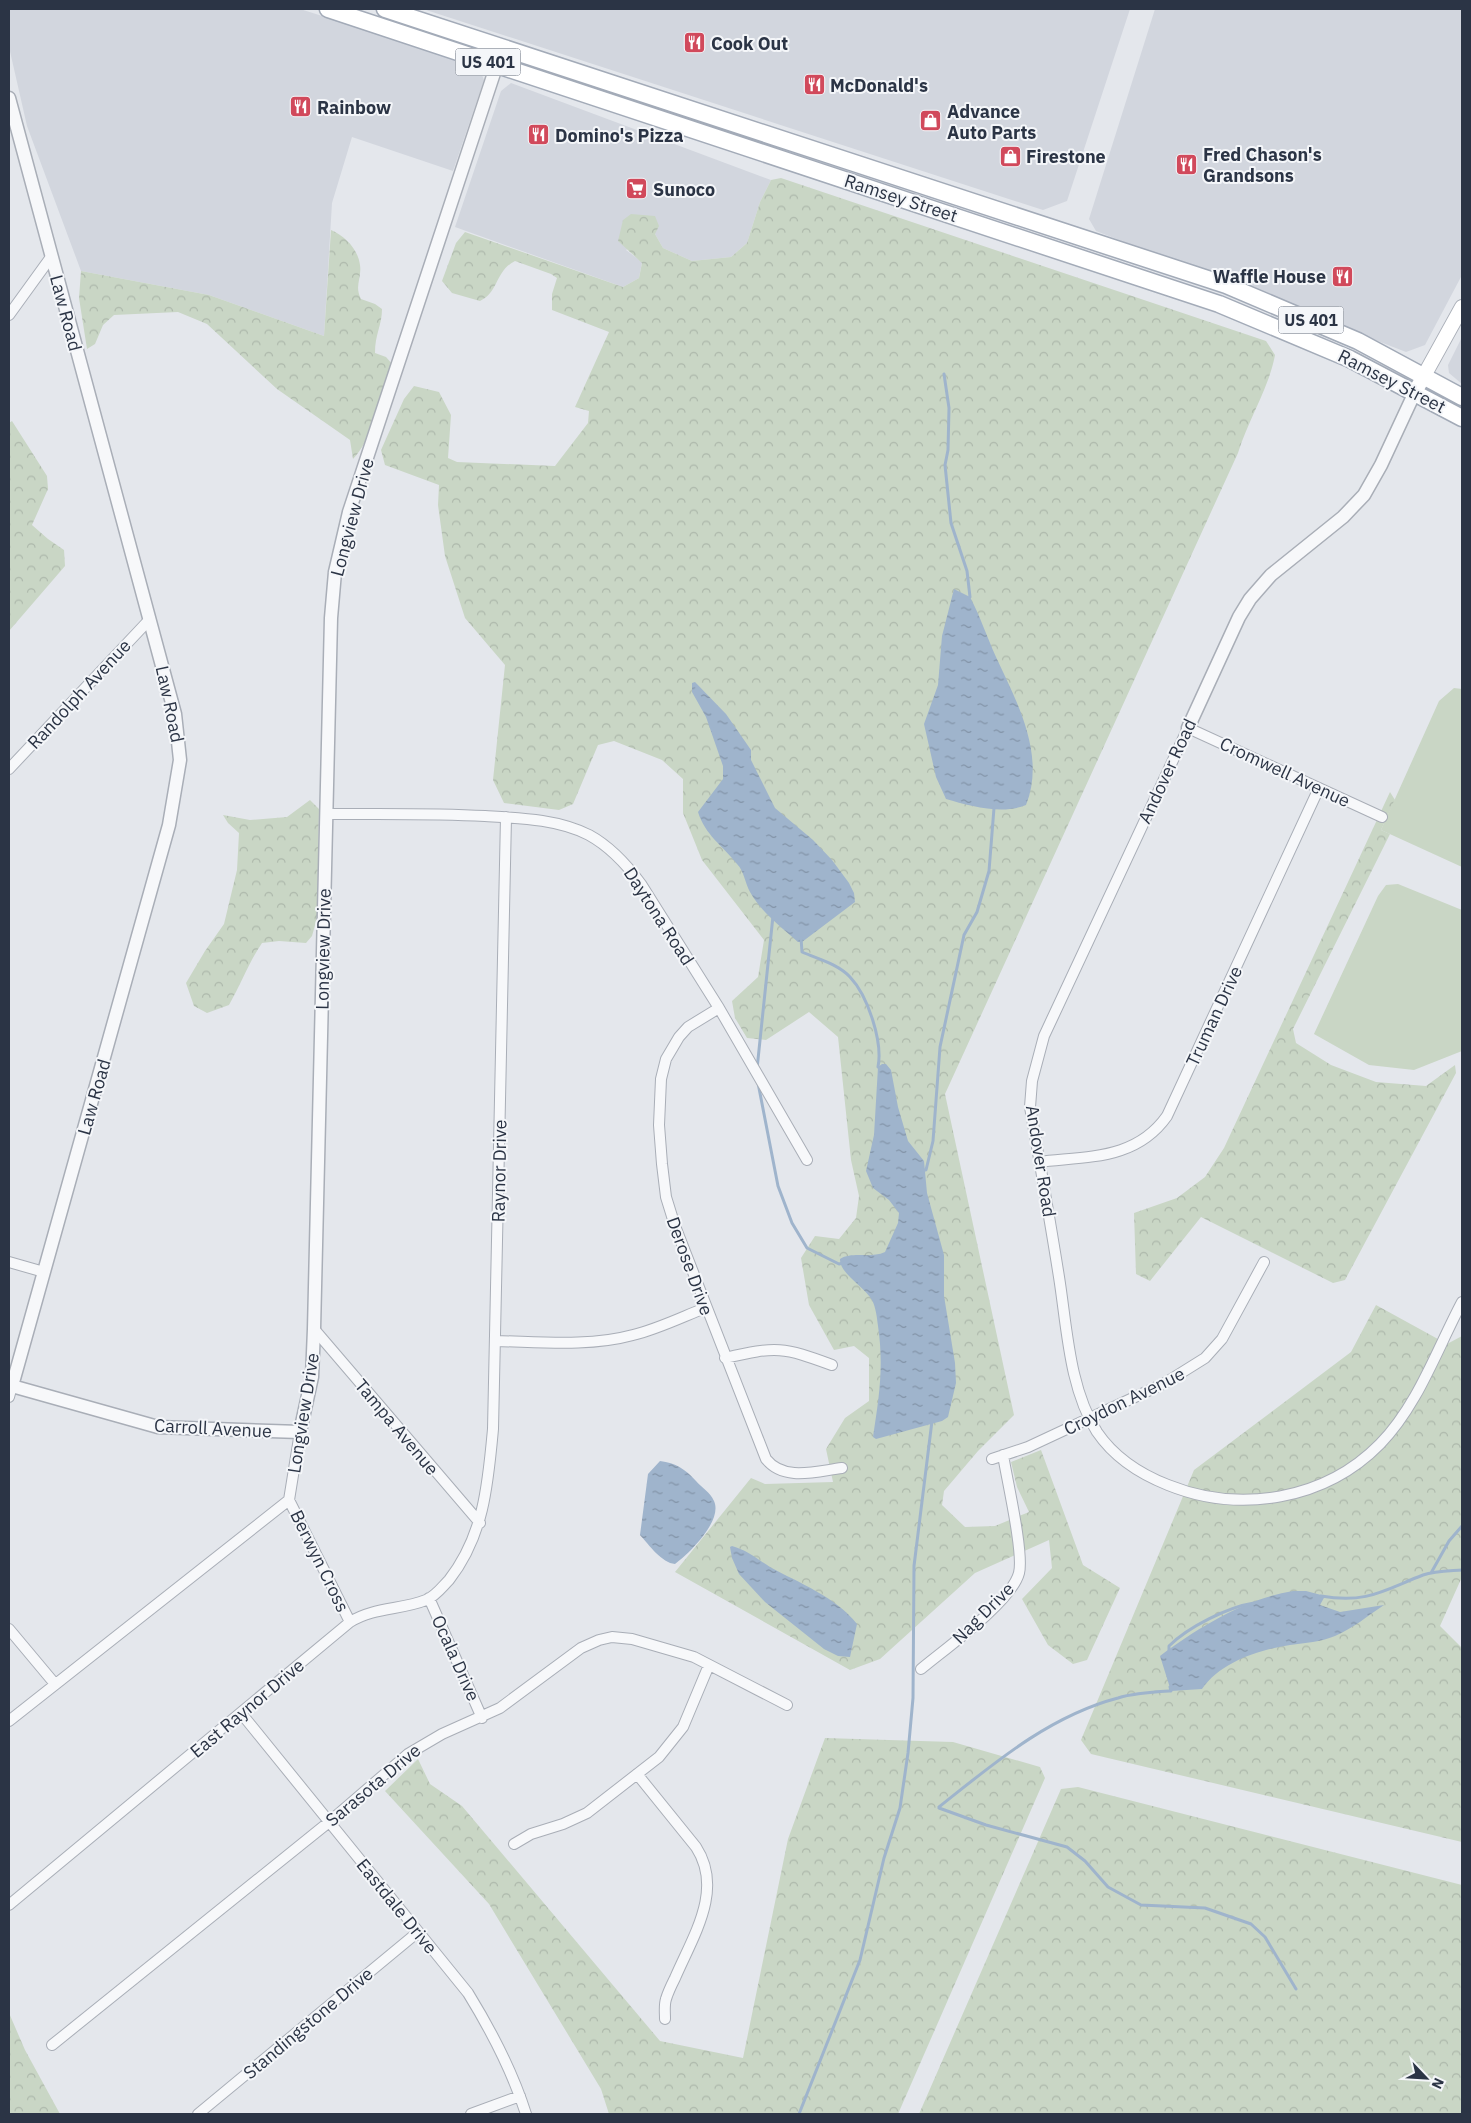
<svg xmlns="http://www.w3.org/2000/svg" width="1471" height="2123" viewBox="0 0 1471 2123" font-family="'IBM Plex Sans',sans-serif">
<defs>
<pattern id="forest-crowns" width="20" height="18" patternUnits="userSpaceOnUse" patternTransform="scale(1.25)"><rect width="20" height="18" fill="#c9d6c5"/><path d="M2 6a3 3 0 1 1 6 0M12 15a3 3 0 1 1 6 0" fill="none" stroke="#adb8ab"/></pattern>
<pattern id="water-ripples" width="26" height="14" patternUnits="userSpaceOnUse" patternTransform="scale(1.25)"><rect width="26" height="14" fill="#9fb4cc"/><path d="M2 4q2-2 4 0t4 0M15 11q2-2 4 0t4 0" fill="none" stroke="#8293a7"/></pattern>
</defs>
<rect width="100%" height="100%" fill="#e4e7ec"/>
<path fill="#d2d6de" d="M9 9H300L478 65 484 80 453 171 352 137 332 203 324 336 209 295 81 271 27 126 9 47Z
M423 9H1130L1067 201 1043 210Z
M1155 9H1462V275L1425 345 1406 352 1096 231 1089 219Z
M511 83 771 180 760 202 747 243 731 257 692 261 663 248 655 234 626 250 642 262 639 278 623 287 455 227 501 91Z
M1462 337V384L1449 373 1448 365Z"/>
<path fill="url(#forest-crowns)" d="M781 178 1266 341 1275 355C1269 388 1248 420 1238 453L945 1094 1014 1415 978 1451 944 1491 942 1505 965 1527 995 1526 1029 1512 1017 1487 1011 1462 1041 1450 1083 1565 1120 1588 1087 1660 1073 1664 1048 1645 1022 1599 1052 1568 1049 1540 975 1573 880 1659 850 1670 675 1572 751 1478 765 1484 833 1482 826 1449 845 1418 869 1401V1358L854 1346 834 1350 809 1305 801 1258 815 1236 839 1239 856 1218 859 1196 851 1160 838 1037 809 1012 766 1040 747 1038 735 1018 732 1001 758 977 764 940 702 860 683 813V779L662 760 614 741 598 745 573 804 559 810 504 803 493 780 505 665 465 618 445 556 438 505 439 485 385 465 381 450 404 399 414 386 439 392 451 415 448 458 457 462 555 466 588 423 589 411 575 407 609 332 552 310V294L557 278 551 274 515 261C495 271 499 292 480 301L452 293 442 281 456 243 465 232 623 287 639 278 642 263 618 241 623 220 631 214 655 216 659 226 655 234 663 248 692 261 731 257 747 243 760 202 771 180Z
M331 230C345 236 358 249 360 265 362 278 354 286 361 299L375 304 382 309C382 325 375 334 375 353L386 357 393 365C383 393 373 439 353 459L350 440 277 389 207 324 178 312 114 315 103 325 95 344 87 349 79 298 81 271 209 295 324 336Z
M12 421 47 476 48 489 32 525 48 539 64 550 65 566 9 631V423Z
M1390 792 1395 800 1381 830 1390 834 1293 1029 1296 1043 1331 1065 1376 1082 1426 1086 1455 1065 1456 1073 1345 1280 1333 1283 1201 1217 1150 1281 1136 1274 1134 1213 1177 1198 1205 1177 1224 1148Z
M310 800 319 809 317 918 312 936 306 943 279 941 262 943C249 962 241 984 229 1005L207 1013 194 1006 186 983 205 951 224 924 237 870 239 833 228 823 223 815 250 820 287 817Z
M1376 1305 1447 1344 1462 1336V1577L1440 1626 1462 1648V1842L1091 1754 1081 1740 1194 1470 1351 1352Z
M825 1738 953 1742 1040 1767 1045 1778 898 2114H609L601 2089 489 1904 385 1791 418 1759 430 1784 462 1806 660 2041 743 2058 788 1839Z
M1078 1787 1462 1885V2114H919L1061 1789Z
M9 2013 25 2050 60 2114H9Z"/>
<path fill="#c9d6c5" d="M1454 688 1462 689V867L1381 830 1439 701Z
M1398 884 1462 910V1051L1414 1070 1369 1065 1314 1034 1378 896 1386 885Z"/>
<path fill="url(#water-ripples)" d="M954 589 970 597C980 616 987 637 996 657 1017 702 1046 755 1026 805 1003 815 970 806 946 799L936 777 924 724 938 685 942 636Z
M695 682 726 714 751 750V760L775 808 813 840 832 860 849 883 854 893 855 902 851 905 802 942H798C781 927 761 912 750 892 745 883 744 871 737 864 723 846 705 835 698 812L723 779V766L706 717 692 692V683Z
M882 1064H886L891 1070 898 1107 908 1141 924 1161 927 1193 944 1255V1296L955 1363 956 1383 948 1417 942 1421 876 1439 873 1437C879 1397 884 1367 878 1326 877 1318 876 1308 872 1300 864 1286 839 1273 840 1259 853 1251 870 1259 885 1252L898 1223 899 1213 889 1200 873 1188 866 1171 874 1135 878 1067Z
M660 1461C676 1463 685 1469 696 1481 702 1488 710 1492 714 1501 723 1520 690 1553 675 1564 662 1563 649 1545 640 1535L648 1474Z
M732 1546C747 1550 757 1559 770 1567 799 1583 836 1597 857 1624L850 1657 838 1656 824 1649 765 1602 739 1574 732 1558 730 1547Z
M1293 1591H1306L1325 1596 1320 1605 1340 1612 1384 1605C1369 1615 1352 1629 1335 1636 1320 1642 1306 1643 1290 1645 1258 1650 1221 1662 1202 1689L1171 1691 1160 1656C1199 1627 1245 1599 1293 1591Z"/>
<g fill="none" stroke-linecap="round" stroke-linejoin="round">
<path stroke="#9fb4cc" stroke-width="3" d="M944 374 949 408 948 450 945 465 951 523 967 571 970 597 967 599
M801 938 802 952C818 959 838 964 850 977 868 996 883 1042 878 1067L881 1068
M757 1069 773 916
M758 1083 778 1186 792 1223 807 1248 839 1264 843 1263
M922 1170H926L933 1141 940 1047 964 935 977 912 989 871 994 808 997 806
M1431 1573 1449 1541 1462 1526
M1321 1596C1367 1604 1384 1590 1423 1575 1435 1571 1450 1571 1462 1570
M1169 1653V1646C1188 1627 1228 1607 1254 1603
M939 1807C993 1764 1049 1716 1118 1698 1134 1693 1154 1692 1171 1691L1170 1687
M939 1808 986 1825 1067 1847 1085 1861 1108 1887 1141 1905 1205 1908 1251 1924 1265 1937 1296 1989
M799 2114 860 1960 884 1858 900 1808 908 1753 913 1698 914 1566 932 1421"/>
<defs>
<path id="minor" d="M9 315 51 257
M9 769 150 619
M326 814C379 814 432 813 485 816 519 818 558 819 589 835 611 847 627 865 641 884L719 1008 807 1160
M1382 817 1188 728 1044 1036 1032 1081 1030 1107C1040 1164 1050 1220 1059 1277 1067 1327 1069 1388 1097 1432 1114 1457 1140 1474 1168 1485 1240 1514 1325 1500 1380 1444 1418 1405 1437 1349 1462 1302
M719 1008 688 1027 679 1037 666 1059 661 1079 659 1125 662 1164 666 1197 675 1226 766 1459C784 1482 817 1471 842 1468
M1039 1162C1088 1156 1136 1160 1167 1116L1319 788
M9 1262 44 1272
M314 1329 480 1523
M496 1341C541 1342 589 1347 633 1335 658 1329 682 1317 705 1308
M725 1358C777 1346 783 1347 832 1365
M9 1397 12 1386
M992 1459 1028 1447 1165 1383 1205 1358 1222 1339 1264 1262
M289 1500 350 1622
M429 1598 482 1718
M9 1629 55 1684
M921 1669C945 1649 1012 1601 1019 1573 1024 1553 1007 1480 1003 1455
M241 1713 468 1993C492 2032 512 2070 526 2114
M9 1721 289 1500 300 1432
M637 1774 696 1847C724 1890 693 1936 675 1978 672 1984 668 1992 666 1999 664 2005 665 2012 665 2019
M514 1844 531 1834 563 1824 587 1813 659 1757 683 1727 709 1665
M9 1905 350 1622C374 1607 401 1610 426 1600 436 1596 442 1587 449 1580 484 1535 488 1484 493 1429L506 817
M52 2045 329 1822 408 1754 442 1734 500 1708 581 1648 599 1640 612 1637 632 1639 694 1657 787 1705
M198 2114 418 1932
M471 2114 520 2096"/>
<path id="tertiary" d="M9 98 175 714 180 760 169 825 12 1386 158 1427 300 1432 312 1377 314 1329 331 618 335 572 349 512 497 64
M1188 728 1239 617 1250 599 1271 575 1343 517 1364 495 1381 465 1415 392"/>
<path id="secondary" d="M1415 392 1462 307"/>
<path id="primary" d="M328 9 1219 304 1350 359 1462 418
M385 9 1226 285 1358 341 1462 397"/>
</defs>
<use href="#minor" stroke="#a9aeb7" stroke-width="12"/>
<use href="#tertiary" stroke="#a9aeb7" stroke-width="15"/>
<use href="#secondary" stroke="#a9aeb7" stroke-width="16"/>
<use href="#primary" stroke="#a3abb8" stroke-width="19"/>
<use href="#minor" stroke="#f7f8fa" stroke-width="10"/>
<use href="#tertiary" stroke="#f7f8fa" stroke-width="12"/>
<use href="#secondary" stroke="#fff" stroke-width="14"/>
<use href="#primary" stroke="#fff" stroke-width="16"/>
</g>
<defs>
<symbol id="restaurant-square" viewBox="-11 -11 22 22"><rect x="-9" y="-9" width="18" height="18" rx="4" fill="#d1495b" stroke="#f4f6f9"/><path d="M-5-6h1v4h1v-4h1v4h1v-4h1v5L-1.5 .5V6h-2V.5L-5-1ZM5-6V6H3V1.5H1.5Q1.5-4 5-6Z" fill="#fff"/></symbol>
<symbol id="shop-square" viewBox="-11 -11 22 22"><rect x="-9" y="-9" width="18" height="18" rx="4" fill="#d1495b" stroke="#f4f6f9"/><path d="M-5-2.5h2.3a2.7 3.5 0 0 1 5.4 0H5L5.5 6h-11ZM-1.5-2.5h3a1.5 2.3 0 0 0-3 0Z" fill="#fff"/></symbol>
<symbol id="supermarket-square" viewBox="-11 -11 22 22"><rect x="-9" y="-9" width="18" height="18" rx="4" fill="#d1495b" stroke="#f4f6f9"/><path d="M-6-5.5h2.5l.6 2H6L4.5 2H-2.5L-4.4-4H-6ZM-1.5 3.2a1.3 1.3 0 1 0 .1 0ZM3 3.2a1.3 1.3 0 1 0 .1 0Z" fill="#fff"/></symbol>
</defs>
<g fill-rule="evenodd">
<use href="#restaurant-square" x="682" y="30" width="25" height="25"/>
<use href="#restaurant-square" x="802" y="72" width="25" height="25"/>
<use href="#restaurant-square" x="288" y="94" width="25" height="25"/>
<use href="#shop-square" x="918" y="108" width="25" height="25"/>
<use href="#restaurant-square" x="526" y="122" width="25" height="25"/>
<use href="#shop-square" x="998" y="144" width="25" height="25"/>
<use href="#restaurant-square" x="1174" y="152" width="25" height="25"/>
<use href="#supermarket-square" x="624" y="176" width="25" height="25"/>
<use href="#restaurant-square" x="1330" y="264" width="25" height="25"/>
</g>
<g text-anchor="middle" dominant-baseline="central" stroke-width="4" stroke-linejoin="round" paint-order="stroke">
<g fill="#f4f6f9" stroke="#676e7b" stroke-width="1">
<rect x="455.5" y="48.5" width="65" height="27" rx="4"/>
<rect x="1278.5" y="306.5" width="65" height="27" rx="4"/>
</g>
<g font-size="16" font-weight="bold" fill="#2b3445">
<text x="488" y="62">US 401</text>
<text x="1311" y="320">US 401</text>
</g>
<g font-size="18" font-weight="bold" fill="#2b3445" stroke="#f4f6f9" text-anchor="start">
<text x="711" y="43">Cook Out</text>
<text x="830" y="85">McDonald's</text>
<text x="317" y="107">Rainbow</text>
<text x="947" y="111">Advance<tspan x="947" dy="21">Auto Parts</tspan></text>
<text x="555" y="135">Domino's Pizza</text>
<text x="1203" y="154">Fred Chason's<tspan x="1203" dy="21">Grandsons</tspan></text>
<text x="1026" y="156">Firestone</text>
<text x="653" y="189">Sunoco</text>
<text x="1326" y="276" text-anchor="end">Waffle House</text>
</g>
<g font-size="18" fill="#2b3445" stroke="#f4f6f9">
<text transform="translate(901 198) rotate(18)">Ramsey Street</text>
<text transform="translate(66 313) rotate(75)">Law Road</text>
<text transform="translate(1392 381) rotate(27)">Ramsey Street</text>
<text transform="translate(352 517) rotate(-75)">Longview Drive</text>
<text transform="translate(79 694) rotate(-47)">Randolph Avenue</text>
<text transform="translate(170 704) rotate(78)">Law Road</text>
<text transform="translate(1167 771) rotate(-65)">Andover Road</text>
<text transform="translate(1285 772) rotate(25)">Cromwell Avenue</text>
<text transform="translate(659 916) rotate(57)">Daytona Road</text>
<text transform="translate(323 949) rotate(-89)">Longview Drive</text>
<text transform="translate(1214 1016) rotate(-65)">Truman Drive</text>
<text transform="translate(94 1097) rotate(-74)">Law Road</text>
<text transform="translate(1041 1161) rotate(81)">Andover Road</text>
<text transform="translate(499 1171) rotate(-89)">Raynor Drive</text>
<text transform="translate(690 1266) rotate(70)">Derose Drive</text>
<text transform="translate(1124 1401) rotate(-26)">Croydon Avenue</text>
<text transform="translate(303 1413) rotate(-81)">Longview Drive</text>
<text transform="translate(397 1427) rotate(50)">Tampa Avenue</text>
<text transform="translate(213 1428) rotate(3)">Carroll Avenue</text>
<text transform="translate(320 1561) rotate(64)">Berwyn Cross</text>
<text transform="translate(983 1613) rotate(-45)">Nag Drive</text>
<text transform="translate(456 1658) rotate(66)">Ocala Drive</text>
<text transform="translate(247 1708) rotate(-40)">East Raynor Drive</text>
<text transform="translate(373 1785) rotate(-40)">Sarasota Drive</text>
<text transform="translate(397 1906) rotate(51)">Eastdale Drive</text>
<text transform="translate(308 2023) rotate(-40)">Standingstone Drive</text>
</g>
</g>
<rect width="1471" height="2123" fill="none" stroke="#2b3445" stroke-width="20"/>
<g transform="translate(1426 2078) rotate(115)" stroke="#f4f6f9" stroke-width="4" paint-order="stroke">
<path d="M0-4L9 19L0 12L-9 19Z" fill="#2b3445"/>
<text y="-8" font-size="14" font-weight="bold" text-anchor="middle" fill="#2b3445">N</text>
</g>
</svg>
